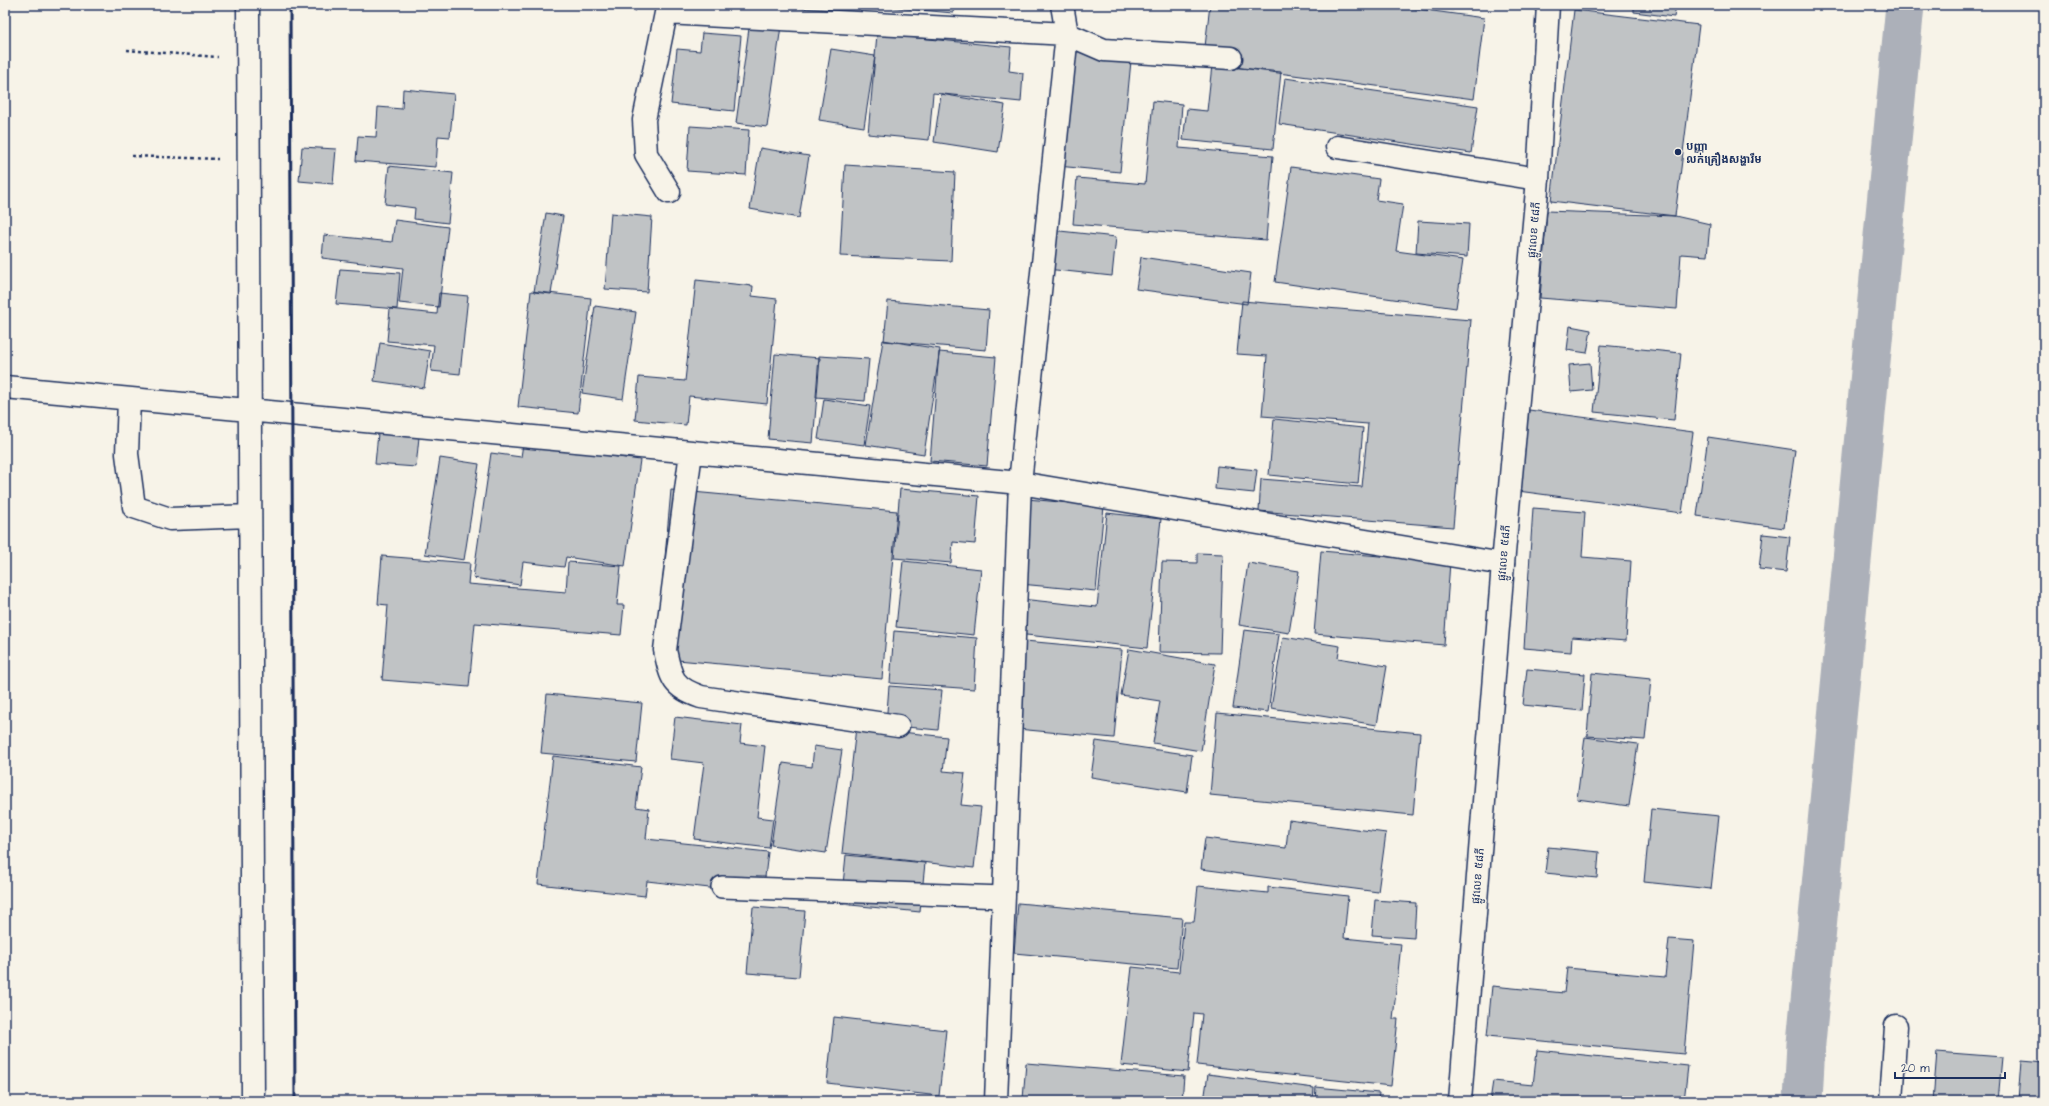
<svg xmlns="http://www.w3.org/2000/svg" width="2049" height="1106" viewBox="0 0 2049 1106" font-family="'Architects Daughter','Noto Sans Khmer',sans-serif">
<rect width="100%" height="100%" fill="#f7f3e8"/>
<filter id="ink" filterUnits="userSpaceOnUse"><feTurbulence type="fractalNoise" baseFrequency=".025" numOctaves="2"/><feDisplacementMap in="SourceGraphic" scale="8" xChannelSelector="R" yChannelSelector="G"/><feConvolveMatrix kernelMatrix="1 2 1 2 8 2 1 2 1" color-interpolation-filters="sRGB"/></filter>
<g filter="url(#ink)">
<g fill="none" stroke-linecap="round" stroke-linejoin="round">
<path stroke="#acb0b9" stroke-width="39" d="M1803 1101 1806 1043 1905 5"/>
</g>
<path fill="#c0c3c5" stroke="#1b2f5e" d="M887 5H954L953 13 887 7Z
M961 5H993V8L961 7Z
M1210 5H1389L1484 18 1474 99 1203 63Z
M1411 5H1454L1453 10Z
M1634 5H1676L1674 17 1634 12Z
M1574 10 1699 25 1675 216 1551 201Z
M750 21 781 26 767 127 736 123Z
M702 33 741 36 734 111 671 104 677 49 700 51Z
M877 34 1011 47 1009 71 1023 73 1021 102 933 93 929 140 868 134Z
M1059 43 1132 51 1120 172 1047 165Z
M831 49 875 56 864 127 819 120Z
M1212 65 1281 72 1273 149 1183 140 1187 109 1207 111Z
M1285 78 1478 106 1471 153 1279 124Z
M403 89 454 94 450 137 438 136 436 167 356 161 358 136 376 137 378 107 402 109Z
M941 94 1005 105 998 152 934 142Z
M1153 101 1182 104 1179 148 1273 156 1266 240 1073 224 1077 178 1145 184Z
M690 126 749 130 746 175 687 171Z
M302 147 336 149 333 184 299 181Z
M760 148 809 156 799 218 750 209Z
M845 165 955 172 951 261 840 256Z
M389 166 453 173 448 223 414 219 415 208 385 204Z
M1291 167 1379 179 1376 200 1403 204 1396 251 1463 260 1456 308 1275 282Z
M1547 211 1675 216 1710 224 1707 256 1681 254 1677 309 1540 298Z
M546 213 563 216 551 294 534 292Z
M611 213 652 217 647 292 605 289Z
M395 220 448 227 439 307 399 303 403 268 322 258 324 235 392 242Z
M1418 221 1469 224 1467 257 1416 253Z
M1041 229 1116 237 1112 276 1037 268Z
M1141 257 1251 273 1247 304 1136 289Z
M340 269 400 273 397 309 336 304Z
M696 280 753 286 752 296 777 299 767 404 689 396 686 425 635 420 639 377 685 381Z
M531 291 591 298 578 413 518 407Z
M439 293 468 296 460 374 431 371 434 345 387 341 390 309 437 314Z
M888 301 989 310 986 350 884 341Z
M1242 301 1471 320 1453 527 1259 511 1261 479 1362 487 1368 424 1262 416 1267 356 1237 354Z
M595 306 636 312 623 399 582 393Z
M1570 326 1591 330 1587 353 1567 350Z
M883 340 940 349 924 454 866 445Z
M380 343 430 351 424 388 374 381Z
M1601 345 1681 353 1674 420 1594 412Z
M939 352 996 357 987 466 930 461Z
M775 354 820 358 813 443 768 439Z
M819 356 869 359 865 401 816 397Z
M1590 363 1592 390 1571 392 1569 365Z
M824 399 870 406 864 445 818 439Z
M1529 410 1693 432 1682 513 1518 491Z
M380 413 421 417 416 467 375 464Z
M1274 419 1363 428 1358 484 1269 475Z
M1708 437 1795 450 1784 528 1697 516Z
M523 444 640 460 625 566 566 557 564 567 523 562 520 585 473 578 491 453 521 457Z
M440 458 479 464 464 560 425 554Z
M1217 466 1257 470 1254 493 1215 489Z
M900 489 979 496 975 544 953 542 951 563 894 558Z
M671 490 897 511 882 679 656 658Z
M1016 498 1104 506 1096 591 1009 583Z
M1533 508 1585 512 1582 557 1631 561 1626 641 1572 637 1571 652 1524 648Z
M1107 513 1161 519 1147 648 1017 634 1021 599 1097 607Z
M1763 534 1790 537 1786 572 1759 569Z
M1321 551 1450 562 1444 645 1314 634Z
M1197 553 1223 554 1220 653 1159 652 1162 562 1197 563Z
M382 556 470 563 468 584 566 592 568 562 621 566 617 605H624L621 635 475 623 469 687 382 680 388 605 378 604Z
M903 561 981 569 974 635 896 627Z
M1248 563 1299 571 1289 633 1239 625Z
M1244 630 1279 634 1268 712 1233 708Z
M894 631 977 638 974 689 890 683Z
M1283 637 1340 646 1338 658 1387 666 1377 725 1271 708Z
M1025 641 1122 650 1114 738 1017 729Z
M1129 649 1215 664 1201 751 1153 743 1160 701 1121 695Z
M1527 669 1585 674 1582 711 1523 705Z
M1592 673 1651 679 1645 740 1587 736Z
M889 686 942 690 938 730 886 725Z
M547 694 642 703 636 762 541 753Z
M1217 713 1420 733 1413 815 1210 795Z
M675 717 742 725 740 743 765 746 757 817 773 819 769 848 694 839 704 763 670 759Z
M856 727 947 737 943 771 965 773 961 805 981 807 974 868 842 853Z
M1585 737 1638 744 1629 806 1577 799Z
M1096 741 1192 755 1187 792 1091 777Z
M814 746 842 750 826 853 771 845 783 763 812 767Z
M553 756 641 767 636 807 649 809 646 839 768 852 763 894 647 881 645 896 538 884Z
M1651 809 1719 816 1711 889 1644 882Z
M1289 820 1386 833 1378 892 1201 869 1205 838 1286 848Z
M1548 847 1599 852 1597 878 1545 873Z
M846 855 925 863 920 912 841 904Z
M1198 886 1268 893V887L1348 896 1344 938 1401 944 1393 1019H1398L1391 1086 1197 1065 1202 1014 1194 1013 1188 1072 1121 1065 1132 967 1179 972 1184 922H1194Z
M1375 900 1416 903 1414 938 1372 935Z
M1018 903 1182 918 1177 968 1014 953Z
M753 907 805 911 799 977 747 973Z
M1669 939 1694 941 1684 1054 1487 1036 1492 986 1564 993 1567 968 1665 977Z
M834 1017 946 1030 939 1096 827 1083Z
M1537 1050 1688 1066 1684 1101H1490L1493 1081 1533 1085Z
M1937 1052 2002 1057 1998 1101H1933Z
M2021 1060 2044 1062V1101H2018Z
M1026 1063 1184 1076 1182 1101H1050L1023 1099Z
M1208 1074 1314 1088 1313 1101H1204Z
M1316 1087 1379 1093 1378 1101H1315Z
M661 1099 676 1101H661Z"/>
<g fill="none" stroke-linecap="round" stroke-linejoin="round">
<defs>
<path id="lane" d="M722 887 1004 897"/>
<path id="street" d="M248 5 253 1101
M1337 147 1538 179
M669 192 646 154 644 120 666 13 1067 34 1104 50 1231 58
M5 387 1020 483 1503 564
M129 399 127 454 134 507 170 519 250 516
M691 452 665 650C671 678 672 687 701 697L898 726
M996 1101 1020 483 1067 34 1062 5
M1891 1101 1896 1026"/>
<path id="secondary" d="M1460 1101 1503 564 1538 179 1548 5"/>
</defs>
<use href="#lane" stroke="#1b2f5e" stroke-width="24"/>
<use href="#street" stroke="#1b2f5e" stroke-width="25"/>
<use href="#secondary" stroke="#1b2f5e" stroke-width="25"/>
<path stroke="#1b2f5e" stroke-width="2.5" stroke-dasharray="3 3" stroke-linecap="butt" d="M563 5 636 10
M127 50 218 57
M132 156 218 159"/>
<use href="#lane" stroke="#f7f3e8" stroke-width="21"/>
<use href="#street" stroke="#f7f3e8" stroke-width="22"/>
<use href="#secondary" stroke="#f7f3e8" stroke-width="22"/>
<path stroke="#1b2f5e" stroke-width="3" d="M290 5 295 1101"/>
</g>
</g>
<circle fill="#1b2f5e" stroke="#f7f3e8" stroke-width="1.5" cx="1678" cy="152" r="4"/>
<g text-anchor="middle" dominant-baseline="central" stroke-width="3" stroke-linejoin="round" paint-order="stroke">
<g font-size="11" font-weight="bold" fill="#1b2f5e" stroke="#f7f3e8" text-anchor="start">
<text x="1686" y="146">បញ្ញា<tspan x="1686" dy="13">លក់គ្រឿងសង្ហារឹម</tspan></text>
</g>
<g font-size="11" fill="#1b2f5e" stroke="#f7f3e8">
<text transform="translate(1534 230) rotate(-85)">ផ្លូវលេខ ៥៨ភី</text>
<text transform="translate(1504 553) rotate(-85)">ផ្លូវលេខ ៥៨ភី</text>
<text transform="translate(1478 876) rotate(-85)">ផ្លូវលេខ ៥៨ភី</text>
</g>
</g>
<rect width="2049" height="1106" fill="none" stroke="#f7f3e8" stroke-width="20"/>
<rect x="10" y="10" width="2029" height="1086" fill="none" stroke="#1b2f5e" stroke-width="1.5" filter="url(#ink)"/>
<path d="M1895 1072v6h110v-6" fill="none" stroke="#1b2f5e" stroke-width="2"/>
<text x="1901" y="1072" font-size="12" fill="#1b2f5e" stroke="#f7f3e8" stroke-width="3" paint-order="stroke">20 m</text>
</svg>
